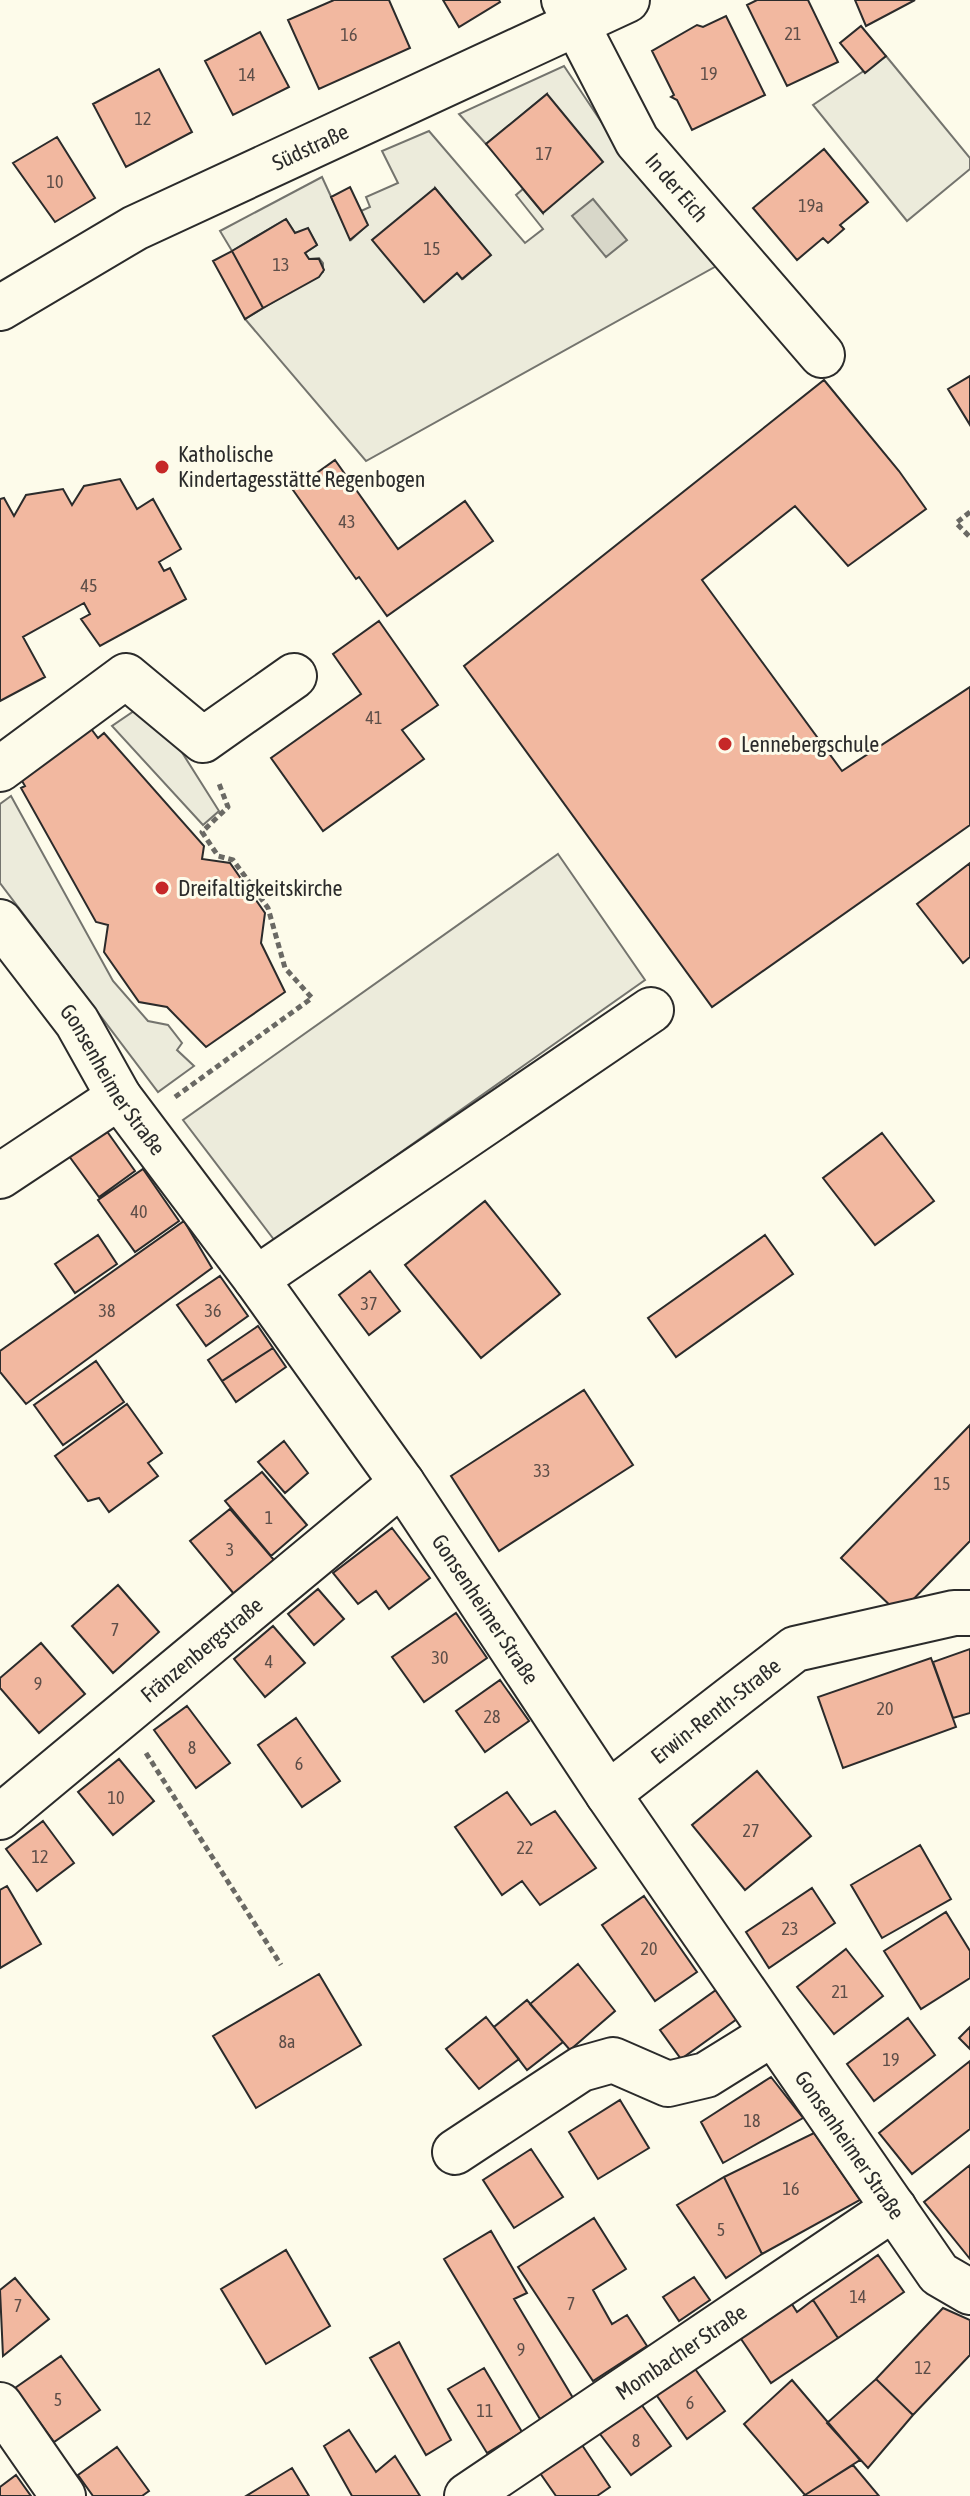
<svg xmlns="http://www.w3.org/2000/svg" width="970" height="2496" viewBox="0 0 970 2496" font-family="'Asap Condensed',sans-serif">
<rect width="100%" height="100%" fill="#fdfbea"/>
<path fill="#ecebdb" stroke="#74746e" stroke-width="2" fill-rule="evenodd" d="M886 56 970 158V169L907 221 813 105Z
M564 66 616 144 720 264 366 461 245 319 323 272V263L319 258 309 259 305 253 317 245 308 229 295 233 286 219 232 251 220 231 322 177 351 240 367 225 361 211 370 207 366 197 398 183 382 151 429 131 525 243 543 229 516 195 523 189 543 213 547 94 486 144 459 114ZM435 188 490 255 463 279 457 273 424 301Z
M134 711 171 735 219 811 203 825 112 726Z
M11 796 113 981 148 1021 168 1025 182 1043 177 1050 194 1066 158 1092 0 883V804Z
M558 854 645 980 275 1241 183 1120Z"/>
<path fill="#d8d7c9" stroke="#74746e" stroke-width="2" d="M593 199 627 240 606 257 572 216Z"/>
<path fill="#f2b8a0" stroke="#2b2b2b" stroke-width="2" d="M334 0H389L410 48 319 89 288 20Z
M443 0H499L500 2 459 27Z
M757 0H808L838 62 787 86 747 5Z
M855 0H915L866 26Z
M726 16 765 95 692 130 677 100 671 97 674 95 652 51 697 25 703 27Z
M861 26 886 56 865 73 840 43Z
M260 32 289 87 233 115 205 61Z
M159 69 192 132 126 167 93 104Z
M547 94 603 162 543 213 486 144Z
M57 137 95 198 55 222 13 163Z
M824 149 868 202 840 225 844 229 828 243 823 238 797 260 753 208Z
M350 187 368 225 350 240 331 197Z
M435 188 491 255 462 279 457 273 424 302 372 240Z
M286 219 295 233 308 228 317 245 305 253 309 259H319L324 270 319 277 263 308 232 251Z
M232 251 263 308 245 319 213 261Z
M970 376V425L948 389Z
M824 380 899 471 926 509 848 566 795 506 702 580 842 771 970 687V825L712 1007 464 666Z
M335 460 398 549 465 501 493 541 387 616 359 577 356 579 293 490Z
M120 479 137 509 153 499 181 549 159 562 164 571 170 568 186 599 100 646 81 619 90 614 84 603 23 637 45 677 0 701V499L4 498 14 516 26 495 63 489 72 505 84 486Z
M379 621 438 705 402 730 424 759 323 831 271 758 361 694 333 654Z
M89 726 98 738 104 733 204 846 202 859 230 863 265 913 261 943 285 992 206 1047 167 1007 139 1002 104 952 108 925 96 922 21 788 25 786 18 774Z
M970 863V957L963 963 917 904Z
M106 1130 135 1171 99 1197 69 1156Z
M882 1133 934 1201 875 1245 823 1178Z
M143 1169 179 1221 135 1252 98 1200Z
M485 1201 560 1294 481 1358 405 1265Z
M184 1221 212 1268 26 1404 0 1372V1351Z
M98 1235 117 1264 75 1293 55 1264Z
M765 1235 793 1274 676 1357 648 1318Z
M370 1271 400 1311 369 1335 339 1295Z
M220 1276 248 1316 206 1346 177 1305Z
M258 1326 273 1348 222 1381 208 1360Z
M273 1348 286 1367 236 1402 222 1381Z
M96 1361 124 1402 63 1445 34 1405Z
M584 1390 633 1465 499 1551 451 1476Z
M127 1404 162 1453 148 1463 158 1476 109 1512 99 1498 88 1501 55 1456Z
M970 1425V1541L899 1614 841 1558Z
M284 1441 308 1473 285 1493 258 1462Z
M262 1472 307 1525 271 1556 225 1501Z
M230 1509 274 1560 234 1594 190 1541Z
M392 1528 430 1578 389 1609 376 1591 358 1604 333 1573Z
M118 1585 159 1632 113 1673 72 1626Z
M318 1589 344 1619 314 1645 288 1614Z
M456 1613 487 1658 424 1702 392 1657Z
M273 1626 305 1663 265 1697 234 1659Z
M41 1643 85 1694 39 1733 0 1688V1678Z
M970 1649V1713L953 1718 933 1662Z
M931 1658 956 1727 843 1768 818 1697Z
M500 1680 529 1721 485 1752 456 1711Z
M187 1706 230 1763 196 1788 154 1730Z
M296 1718 340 1781 302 1807 258 1745Z
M119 1759 154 1801 113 1835 78 1792Z
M757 1771 811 1836 745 1890 692 1825Z
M507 1792 531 1825 555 1811 596 1868 540 1905 522 1881 502 1895 455 1827Z
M43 1821 74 1863 37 1891 6 1849Z
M920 1845 951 1899 882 1938 851 1885Z
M7 1886 41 1944 0 1968V1890Z
M812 1888 835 1923 769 1968 746 1932Z
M644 1896 697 1972 655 2001 602 1925Z
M946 1912 970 1951V1978L921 2009 884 1951Z
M846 1949 883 1996 834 2034 797 1987Z
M578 1964 615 2011 570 2050 530 2004Z
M319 1974 361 2045 256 2108 213 2036Z
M716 1990 737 2019 681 2059 660 2030Z
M527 2000 563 2042 527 2070 494 2027Z
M486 2017 519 2059 479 2089 446 2049Z
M908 2018 935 2055 874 2101 847 2064Z
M970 2027V2049L959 2038Z
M970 2061V2129L912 2174 879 2133Z
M771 2077 803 2118 723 2163 701 2122Z
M620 2100 649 2148 598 2179 569 2132Z
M814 2133 860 2200 762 2254 724 2177Z
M531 2149 563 2197 514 2228 483 2180Z
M970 2165V2259L924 2202Z
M724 2177 762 2254 726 2278 677 2205Z
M594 2218 626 2269 593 2290 612 2324 627 2315 647 2346 593 2381 518 2267Z
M491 2231 527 2293 514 2299 573 2398 540 2419 444 2259Z
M286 2250 330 2326 266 2364 221 2289Z
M878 2255 904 2292 838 2338 813 2300Z
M694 2277 710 2300 679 2321 663 2297Z
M15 2278 49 2319 3 2356 0 2290Z
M788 2298 797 2312 813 2300 838 2338 771 2383 737 2333Z
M943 2308 970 2320V2355L913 2415 876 2379Z
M399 2342 451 2440 426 2455 370 2358Z
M61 2356 100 2410 54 2442 15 2388Z
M693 2366 725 2411 687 2439 655 2393Z
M484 2368 522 2432 487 2453 448 2389Z
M876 2379 913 2415 868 2468 827 2423Z
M792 2380 860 2460 805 2495 744 2424Z
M641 2404 671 2446 631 2475 600 2434Z
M349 2430 376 2472 395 2456 420 2496H352L324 2446Z
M582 2445 610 2487 597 2496H556L540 2473Z
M117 2447 149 2491 142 2496H93L78 2475Z
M853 2465 879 2496H803L805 2495Z
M292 2468 309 2496H246Z
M16 2475 31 2496H0V2487Z"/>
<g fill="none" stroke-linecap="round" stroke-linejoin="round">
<defs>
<g id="minor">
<path id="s1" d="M564 0 637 141 822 355"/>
<path id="s2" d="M0 308 135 228 627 0"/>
<path d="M0 769 126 676 203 740 294 676"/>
<path id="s3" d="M0 922 77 1022 119 1097 256 1279 402 1483 608 1794 939 2274 970 2292"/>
<path d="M0 1176 119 1097"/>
<path d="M256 1279 651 1010"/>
<path id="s4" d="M608 1794 795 1649 954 1613H970"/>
<path id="s5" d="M0 1817 402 1483"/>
<path d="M455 2152 581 2069 613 2060 668 2084 706 2075 772 2034"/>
<path d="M0 2405 63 2496"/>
<path id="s6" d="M467 2496 894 2208"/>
</g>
</defs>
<use href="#minor" stroke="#2b2b2b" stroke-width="48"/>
<path stroke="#6a6964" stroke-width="5" stroke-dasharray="6 4" stroke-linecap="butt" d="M970 512 956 523 970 537
M175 1097 312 998 285 968 268 908 233 860 218 856 202 832 228 807 218 781
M146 1753 281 1965"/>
<use href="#minor" stroke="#fdfbea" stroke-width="44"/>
</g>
<g fill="#c62828" stroke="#fdfbea" stroke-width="3">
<circle cx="162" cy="467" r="8"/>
<circle cx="725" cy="744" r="8"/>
<circle cx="162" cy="888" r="8"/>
</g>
<g text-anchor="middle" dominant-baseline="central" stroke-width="6" stroke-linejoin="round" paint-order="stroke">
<g font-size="18" fill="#5d4e48">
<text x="793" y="33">21</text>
<text x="349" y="34">16</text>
<text x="709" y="73">19</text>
<text x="247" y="74">14</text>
<text x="143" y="118">12</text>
<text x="544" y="153">17</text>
<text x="55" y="181">10</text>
<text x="811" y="205">19a</text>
<text x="432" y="248">15</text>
<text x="281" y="264">13</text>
<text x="347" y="521">43</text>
<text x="89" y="585">45</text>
<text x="374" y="717">41</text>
<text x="139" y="1211">40</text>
<text x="369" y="1303">37</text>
<text x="107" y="1310">38</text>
<text x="213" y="1310">36</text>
<text x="542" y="1470">33</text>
<text x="942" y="1483">15</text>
<text x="269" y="1517">1</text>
<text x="230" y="1549">3</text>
<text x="115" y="1629">7</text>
<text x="440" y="1657">30</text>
<text x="269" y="1661">4</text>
<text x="38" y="1683">9</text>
<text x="885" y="1708">20</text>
<text x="492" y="1716">28</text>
<text x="192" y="1747">8</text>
<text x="299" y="1763">6</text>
<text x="116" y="1797">10</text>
<text x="751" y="1830">27</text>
<text x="525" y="1847">22</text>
<text x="40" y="1856">12</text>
<text x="790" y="1928">23</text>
<text x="649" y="1948">20</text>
<text x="840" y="1991">21</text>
<text x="287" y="2041">8a</text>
<text x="891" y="2059">19</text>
<text x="752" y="2120">18</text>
<text x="791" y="2188">16</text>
<text x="721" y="2229">5</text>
<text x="858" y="2296">14</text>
<text x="571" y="2303">7</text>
<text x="18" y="2305">7</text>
<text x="521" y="2349">9</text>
<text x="923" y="2367">12</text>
<text x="58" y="2399">5</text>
<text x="690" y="2402">6</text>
<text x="485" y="2410">11</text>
<text x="636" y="2440">8</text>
</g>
<g font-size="22" fill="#2b2b2b" stroke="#fdfbea">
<text stroke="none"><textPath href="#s2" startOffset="350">Südstraße</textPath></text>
<text stroke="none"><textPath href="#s1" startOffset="220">In der Eich</textPath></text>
<text stroke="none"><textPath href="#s3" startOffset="194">Gonsenheimer Straße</textPath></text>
<text stroke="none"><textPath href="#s3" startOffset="842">Gonsenheimer Straße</textPath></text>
<text stroke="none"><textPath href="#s5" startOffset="262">Fränzenbergstraße</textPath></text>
<text stroke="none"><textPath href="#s4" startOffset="136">Erwin-Renth-Straße</textPath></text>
<text stroke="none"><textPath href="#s3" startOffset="1490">Gonsenheimer Straße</textPath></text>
<text stroke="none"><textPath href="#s6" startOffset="258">Mombacher Straße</textPath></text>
</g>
<g font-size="22" fill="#2b2b2b" stroke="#fdfbea" text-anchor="start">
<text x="178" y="454">Katholische<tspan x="178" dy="25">Kindertagesstätte Regenbogen</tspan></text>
<text x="741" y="744">Lennebergschule</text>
<text x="178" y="888">Dreifaltigkeitskirche</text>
</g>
</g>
</svg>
